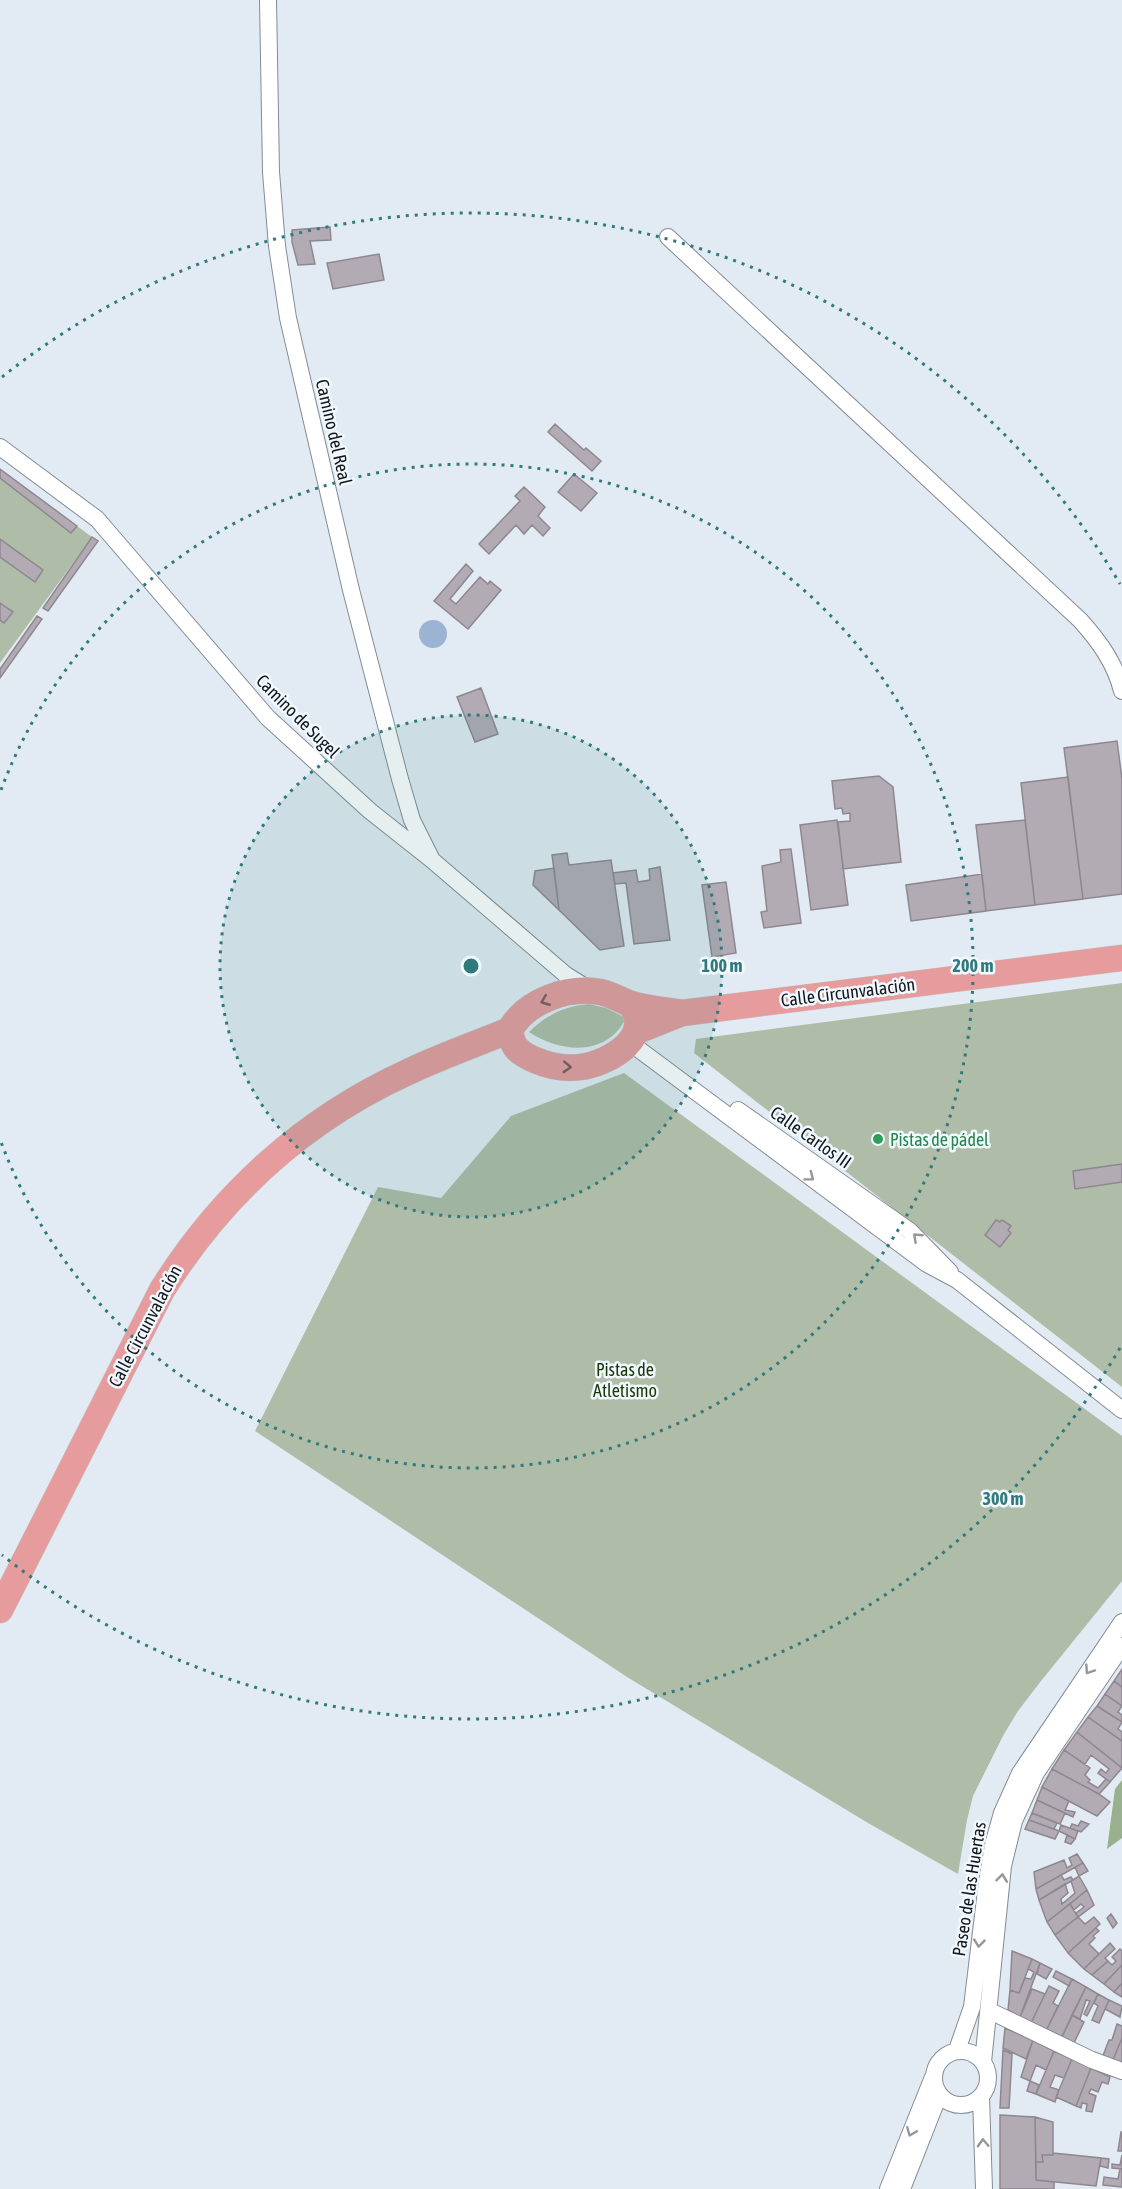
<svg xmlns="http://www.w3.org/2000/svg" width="1122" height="2189" viewBox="0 0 1122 2189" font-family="'Asap Condensed',sans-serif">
<rect width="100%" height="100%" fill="#e2ebf3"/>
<path fill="#afbda8" d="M0 470 92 537 0 663Z
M1122 983V1387L694 1053 696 1039Z
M589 1004 606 1008 626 1018C607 1057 561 1053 529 1032 546 1015 565 1006 589 1004Z
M624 1073 1122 1436V1581L1041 1681 1018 1711 1004 1734 973 1796 967 1820 958 1874 868 1823 627 1677 255 1431 378 1187 441 1198 511 1116Z"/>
<path fill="#99b08e" d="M1122 1780V1838L1107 1849 1115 1789Z"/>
<path fill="#9cb4d4" d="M419 634a14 14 0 1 1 28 0a14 14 0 1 1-28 0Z"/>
<path fill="#b2abb4" stroke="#8e8790" stroke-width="1.5" d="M330 227 331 240 310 241 315 264 298 265 292 242V230Z
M379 254 384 280 333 289 327 263Z
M555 424 584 450 586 448 601 461 592 471 548 432Z
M0 469 77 526 71 533 0 478Z
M574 474 597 493 581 511 558 492Z
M524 487 545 507 538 516 550 528 543 536 532 525 524 534 516 525 489 554 479 544 520 501 515 496Z
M92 537 98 541 48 611 43 608Z
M0 539 43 570 35 582 0 557Z
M466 564 473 571 450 599 456 604 480 577 488 584 490 581 501 590 468 629 434 601Z
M0 603 13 612 4 623 0 620Z
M37 616 42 619 0 678V669Z
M481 688 498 734 475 742 457 697Z
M1117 741 1122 779V894L1083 899 1064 748Z
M879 776 893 787 901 862 843 869 838 822 850 821V813L843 814 842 808 835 809 832 781Z
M1068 777 1083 899 1035 905 1021 783Z
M837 820 848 905 811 910 800 825Z
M1025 820 1035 905 986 911 976 825Z
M791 849 801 923 764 928 761 912 767 911 762 866 781 862 780 850Z
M567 853 569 865 611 860 624 946 600 950 559 910 552 855Z
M660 867 670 940 634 944 626 883 615 884 613 873 636 870 638 882 650 880 649 869Z
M554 868 559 910 533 885 535 871Z
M982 874 986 911 911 921 906 885Z
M726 882 736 953 712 957 702 885Z
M1122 1164V1182L1075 1189 1073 1171Z
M996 1220 1000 1222 1002 1220 1011 1226 1008 1230 1011 1233 1000 1247 985 1235Z
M1122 1669V1687L1114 1681Z
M1114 1681 1122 1687V1706L1105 1694Z
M1105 1694 1122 1706 1118 1712 1122 1715V1722L1097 1706Z
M1097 1706 1122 1722 1118 1729 1122 1732V1741L1088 1717Z
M1088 1717 1122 1741V1768L1077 1732Z
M1077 1732 1122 1768 1110 1782 1098 1773 1101 1769 1106 1773 1109 1769 1091 1755 1085 1764 1064 1750Z
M1064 1750 1090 1768 1085 1775 1090 1780 1088 1782 1098 1788 1106 1779 1110 1782 1099 1794 1052 1769Z
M1052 1769 1099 1794 1110 1802 1097 1816 1042 1787Z
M1042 1787 1069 1801 1065 1810 1075 1812 1073 1817 1037 1800Z
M1037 1800 1065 1813 1060 1824 1032 1813Z
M1032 1813 1057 1823 1054 1829 1029 1820Z
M1029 1820 1059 1831 1055 1839 1025 1829Z
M1081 1821 1089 1824 1081 1832 1070 1828 1072 1824 1078 1826Z
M1061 1825 1078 1831 1075 1839 1059 1831Z
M1067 1835 1075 1839 1071 1844 1065 1842Z
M1077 1854 1083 1863 1036 1889 1034 1872 1064 1860 1067 1868 1072 1865 1069 1858Z
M1083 1863 1088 1871 1079 1876 1075 1867Z
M1061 1875 1064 1880 1071 1877 1073 1880 1039 1900 1036 1889Z
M1079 1876 1087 1890 1047 1922 1039 1900 1065 1884 1068 1893 1061 1899 1062 1904 1075 1893 1071 1881Z
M1087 1890 1094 1905 1078 1917 1076 1913 1084 1907 1081 1904 1074 1910 1070 1904Z
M1070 1904 1078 1917 1055 1935 1047 1922Z
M1111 1914 1117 1923 1113 1928 1107 1918Z
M1078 1917 1085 1924 1094 1917 1100 1924 1068 1953 1055 1935Z
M1096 1928 1099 1931 1093 1936 1095 1938 1089 1944 1099 1954 1084 1969 1068 1953Z
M1110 1943 1115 1949 1105 1958 1108 1961 1092 1975 1084 1969Z
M1120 1949 1122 1951V1965L1104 1984 1092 1975 1108 1961 1112 1965 1116 1961 1112 1957Z
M1012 1951 1032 1959 1019 1993 1010 1990Z
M1032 1959 1040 1963 1020 2017 1008 2010 1010 1990 1019 1993 1025 1978 1031 1979 1034 1972 1028 1969Z
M1040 1963 1052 1969 1046 1979 1037 1974Z
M1122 1965V1983L1114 1992 1104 1984Z
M1056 1971 1072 1979 1069 1986 1053 1977Z
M1072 1979 1086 1987 1061 2039 1046 2031Z
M1122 1983V1997L1114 1992Z
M1049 1986 1059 1991 1053 2003 1058 2006 1046 2031 1031 2023Z
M1086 1987 1098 1994 1087 2016 1084 2014 1090 2001 1086 2000 1080 2019 1072 2015Z
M1032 1989 1045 1994 1031 2023 1020 2017Z
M1098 1994 1109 2000 1099 2023 1092 2020 1098 2006 1094 2003Z
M1109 2000 1122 2006 1120 2017 1105 2009Z
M1072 2015 1084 2022 1073 2045 1061 2039Z
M1117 2024 1122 2026V2038L1112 2062 1102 2058 1109 2040H1112Z
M1005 2028 1033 2040 1026 2059 1003 2048Z
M1122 2038V2065L1112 2062Z
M1033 2040 1054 2051 1046 2070 1036 2065 1030 2081 1021 2077Z
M1003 2050 1012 2054 1009 2108H1000Z
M1054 2051 1072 2059 1064 2078 1055 2075 1050 2087 1059 2090 1055 2102 1036 2094Z
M1072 2059 1091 2068 1076 2106 1056 2097Z
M1091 2068 1110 2077 1108 2084 1102 2082 1098 2092 1091 2089 1089 2093 1096 2096 1092 2112 1086 2111 1087 2104 1082 2103 1081 2108 1076 2106Z
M1030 2081 1039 2085 1036 2094 1027 2091Z
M1000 2115 1035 2117 1036 2180 1054 2182V2189H1000Z
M1035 2117 1053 2122V2155H1042L1043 2162H1036Z
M1121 2132H1122V2151H1118Z
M1053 2153 1101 2158 1096 2186 1036 2180V2162H1043L1042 2155H1053Z
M1122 2155V2169L1112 2168V2164L1120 2165Z
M1101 2158 1109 2159 1108 2168 1100 2166Z
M1120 2169H1122V2187L1103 2185 1104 2177 1118 2179Z"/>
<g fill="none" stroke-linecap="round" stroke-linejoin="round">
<defs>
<path id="street" d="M268 0 271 172 277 246 288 318 351 590 400 779 412 820 432 860
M668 237 1080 620C1099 641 1115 663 1122 691
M0 447 97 519 268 718 370 811 432 860 566 975 590 990
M629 1042 927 1264 957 1280 1122 1410
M738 1110 910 1231 950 1272
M990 2011 1092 2060 1122 2071
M957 2050 972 2007 987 1882 993 1845 1002 1813 1020 1773 1122 1622
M934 2078a27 27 0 1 1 54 0a27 27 0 1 1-54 0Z
M983 2062 1003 1866 1014 1821 1036 1773 1122 1646
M981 2097 984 2189
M888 2189 933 2077
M902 2189 939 2095"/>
<path id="primary" d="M630 1004C655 1036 610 1063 581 1067 566 1069 549 1066 535 1060 519 1053 512 1048 510 1030 526 1001 568 986 600 992 611 994 620 1000 631 1004 647 1009 665 1010 682 1013
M637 1031 682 1013 1122 958
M0 1610 162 1290C222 1194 305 1119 408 1072 441 1056 476 1044 510 1030"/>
</defs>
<use href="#street" stroke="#848c93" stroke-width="18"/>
<use href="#primary" stroke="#c6c7c8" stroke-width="27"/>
<use href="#street" stroke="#fff" stroke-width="16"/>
<use href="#primary" stroke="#e69b9c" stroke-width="26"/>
</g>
<defs><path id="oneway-chevron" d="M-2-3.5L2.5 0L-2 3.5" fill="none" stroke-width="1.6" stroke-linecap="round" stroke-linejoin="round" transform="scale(1.5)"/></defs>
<g stroke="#7c585a">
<use href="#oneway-chevron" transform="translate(545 1001) rotate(158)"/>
<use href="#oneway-chevron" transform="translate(567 1067) rotate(3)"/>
</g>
<g stroke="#959698">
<use href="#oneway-chevron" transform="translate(810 1177) rotate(37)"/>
<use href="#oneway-chevron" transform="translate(917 1237) rotate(-137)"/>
<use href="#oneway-chevron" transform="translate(1089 1670) rotate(124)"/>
<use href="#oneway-chevron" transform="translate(1002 1878) rotate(-83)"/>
<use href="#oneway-chevron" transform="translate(979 1943) rotate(96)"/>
<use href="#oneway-chevron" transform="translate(911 2132) rotate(112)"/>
<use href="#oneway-chevron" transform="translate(983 2143) rotate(-92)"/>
</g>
<circle cx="471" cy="966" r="251" fill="#30797c" fill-opacity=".12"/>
<g fill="none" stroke="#30797c" stroke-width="3" stroke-dasharray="3 6">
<circle cx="471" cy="966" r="251"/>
<path d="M1 790A502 502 0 1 1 1 1142"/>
<path d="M1120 1348A753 753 0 0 1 2 1555M2 377A753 753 0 0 1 1120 584"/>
</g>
<circle fill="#2e9e5b" stroke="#f1f8fe" stroke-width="2" cx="878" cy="1139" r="6"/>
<g text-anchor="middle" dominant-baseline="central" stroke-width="5" stroke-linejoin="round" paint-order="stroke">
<g font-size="18" fill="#131619" stroke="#f1f8fe">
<text transform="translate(334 432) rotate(77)">Camino del Real</text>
<text transform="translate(298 716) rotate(45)">Camino de Sugel</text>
<text transform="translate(848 992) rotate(-7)">Calle Circunvalación</text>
<text transform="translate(811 1137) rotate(35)">Calle Carlos III</text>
<text transform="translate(145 1326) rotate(-62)">Calle Circunvalación</text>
<text transform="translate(969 1889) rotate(-81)">Paseo de las Huertas</text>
</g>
<g font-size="18" fill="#27864d" stroke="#f1f8fe" text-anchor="start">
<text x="890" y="1139">Pistas de pádel</text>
</g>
<g font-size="18" fill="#1a3805" stroke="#f1f8fe">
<text x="625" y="1369">Pistas de<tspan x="625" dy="21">Atletismo</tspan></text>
</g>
</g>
<circle cx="471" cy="966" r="9" fill="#30797c" stroke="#f1f8fe" stroke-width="3"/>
<g font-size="18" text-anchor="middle" font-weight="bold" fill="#30797c" stroke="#f1f8fe" stroke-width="5" stroke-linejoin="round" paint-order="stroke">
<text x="722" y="972">100 m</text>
<text x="973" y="972">200 m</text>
<text x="1003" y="1505">300 m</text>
</g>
</svg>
